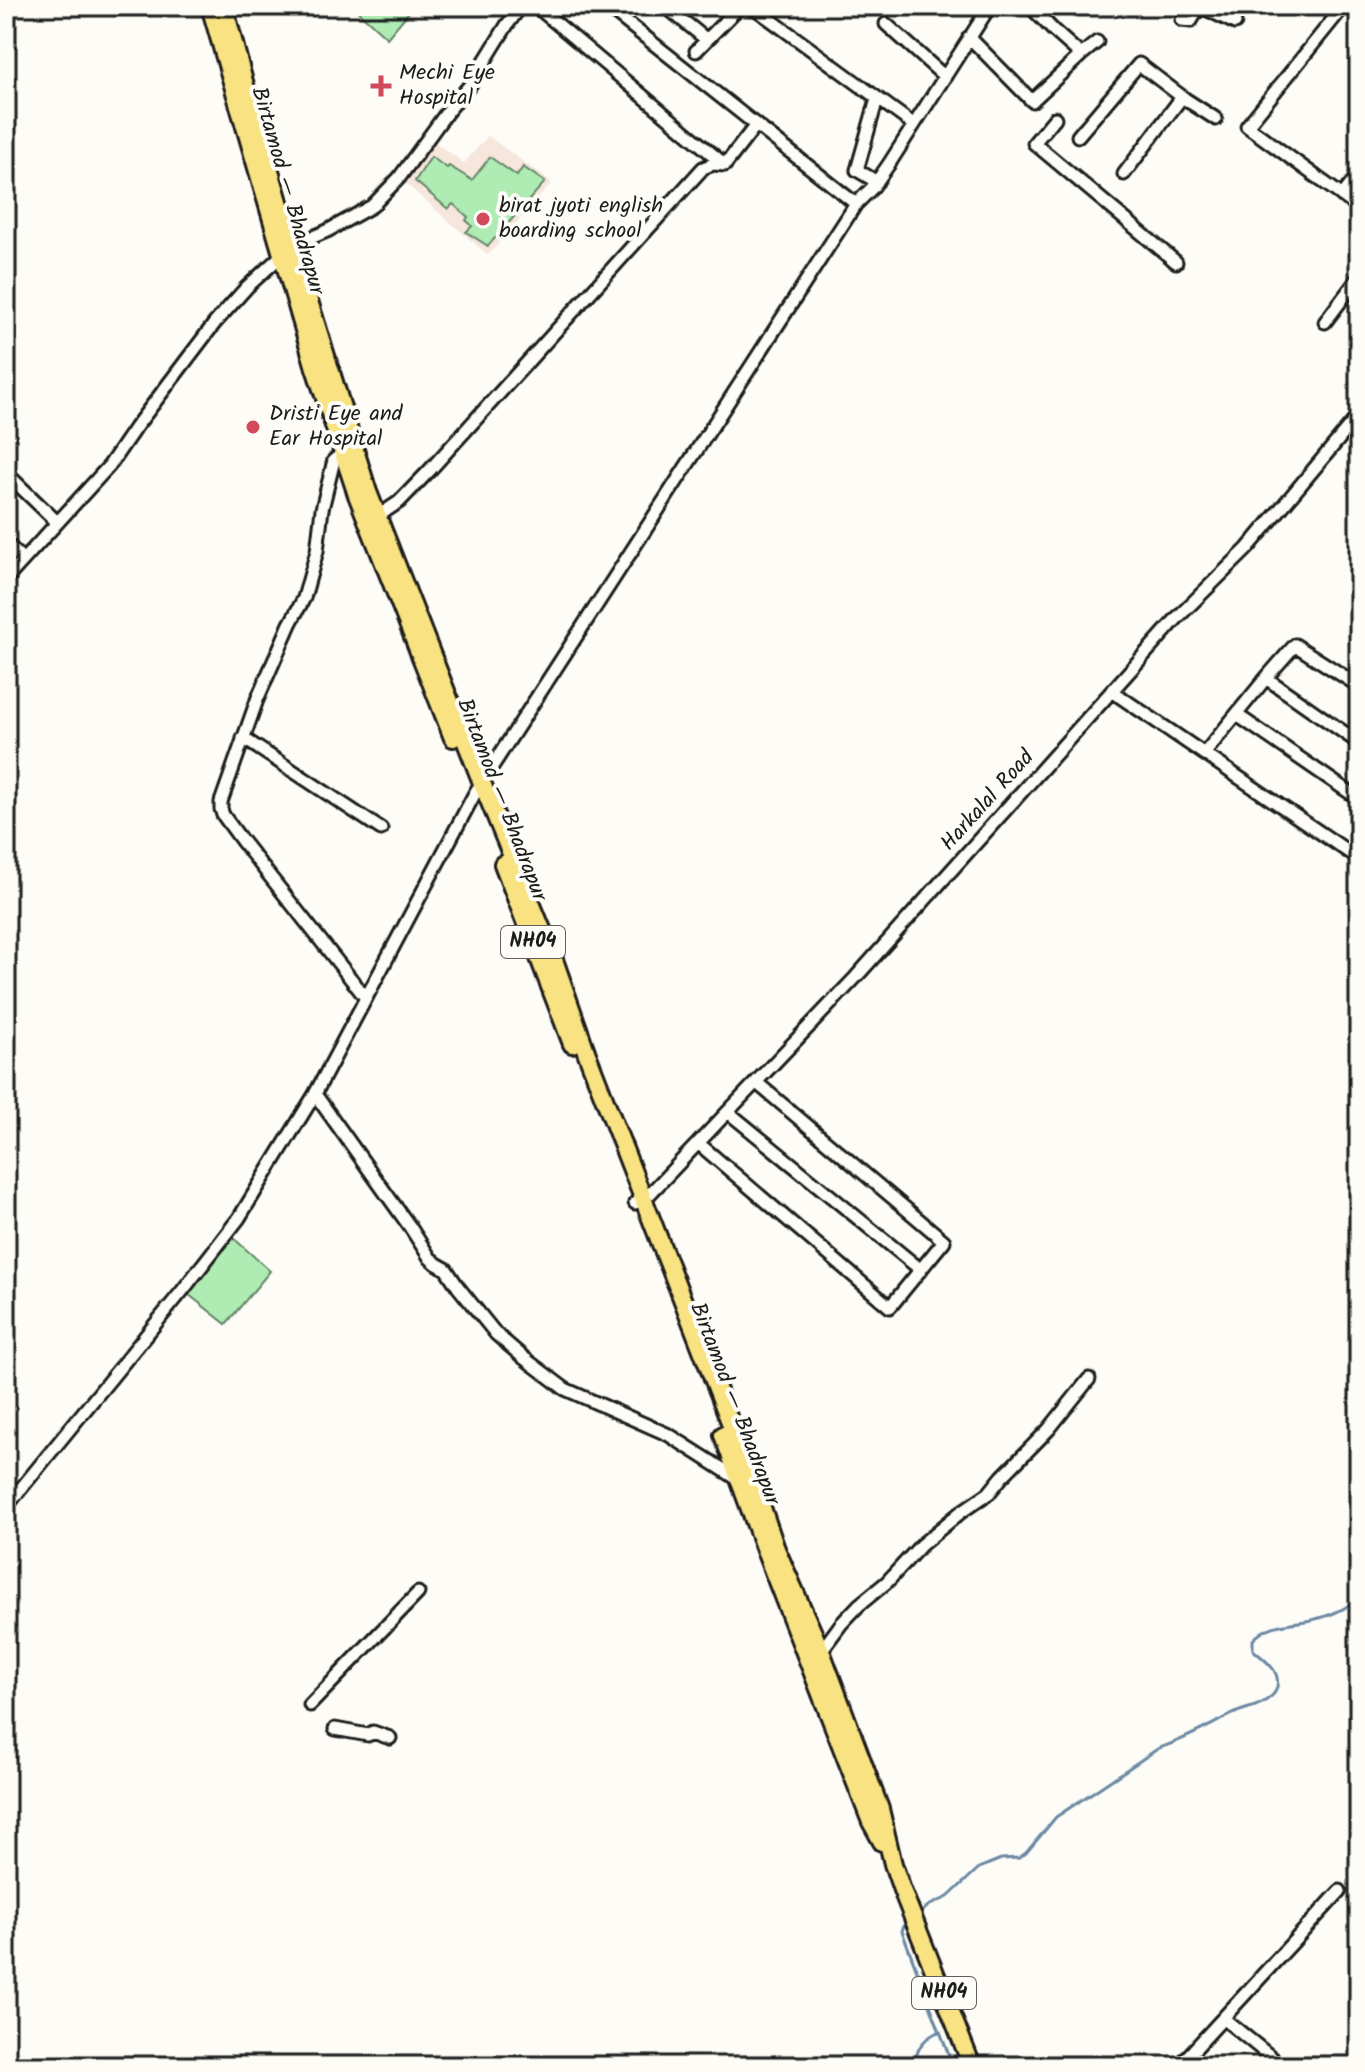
<svg xmlns="http://www.w3.org/2000/svg" width="1365" height="2072" viewBox="0 0 1365 2072" font-family="Kalam,sans-serif">
<rect width="100%" height="100%" fill="#fdfcf7"/>
<filter id="ink" filterUnits="userSpaceOnUse"><feTurbulence type="fractalNoise" baseFrequency=".0125" numOctaves="2"/><feDisplacementMap in="SourceGraphic" scale="16" xChannelSelector="R" yChannelSelector="G"/><feConvolveMatrix kernelMatrix="1 2 1 2 8 2 1 2 1" color-interpolation-filters="sRGB"/></filter>
<g filter="url(#ink)">
<path fill="#f6e6db" d="M423 134 464 163 488 136 552 183 488 255 397 176Z"/>
<path fill="#aeecb3" stroke="#658468" stroke-width="2" d="M352 6H414L387 38Z
M431 157 447 168 449 166 472 180 490 157 517 176 523 167 545 182 488 246 466 232 472 226 466 220 468 217 453 204 448 209 415 181Z
M229 1234 270 1271 226 1324 183 1290Z"/>
<g fill="none" stroke-linecap="round" stroke-linejoin="round">
<path stroke="#6c88a3" stroke-width="3" d="M919 1915 928 1906 948 1897 979 1868 1001 1859 1019 1858 1026 1853 1056 1817 1159 1748C1185 1740 1208 1726 1233 1714 1242 1709 1253 1708 1262 1703 1267 1700 1274 1696 1276 1690 1283 1672 1265 1660 1253 1650V1640C1267 1624 1287 1624 1306 1621 1324 1618 1347 1610 1359 1597
M909 1920 905 1922 902 1931 953 2066
M915 2066C916 2047 924 2038 940 2031"/>
<defs>
<path id="street" d="M606 6 856 204
M665 6 707 40
M752 6 914 125
M1200 6 1235 23
M1344 6 1247 126 1359 208
M1182 20 1191 21 1200 6
M886 24 945 77
M969 37 1032 101 1081 55 1053 30 1030 6
M696 51 740 6
M1081 55 1097 42
M1055 118 1034 143 1176 262
M1078 136 1139 64 1185 99 1216 119
M725 165 756 125
M1124 174 1182 97
M877 182 857 170 877 99
M1342 196 1359 174
M1325 322 1359 277
M343 453 334 460 322 509 317 551 304 598 290 624 257 700 221 802V809L223 815 242 841 366 998
M6 473 57 522
M378 516 399 502 429 471 703 168 713 164 725 165 536 6
M6 543 23 560
M6 579 109 466 135 428 214 324 247 287 292 246 327 231 372 206 399 178 447 112 470 85 507 25 521 6
M1266 678 1359 743
M1113 692 1359 859
M1237 715 1359 799
M243 738 381 829
M1204 754 1266 678 1295 645 1359 686
M315 1094 410 1227 430 1258 437 1264 446 1269 458 1287 496 1334 524 1358 565 1389 669 1435 741 1481
M728 1112 921 1270
M698 1143 890 1307 944 1241 757 1083
M635 1203 643 1201 856 977 1178 617 1247 549 1359 415
M6 1507 183 1290 239 1218 315 1094 475 793 856 204 873 187 889 164 990 6
M821 1651 841 1624 859 1605 887 1582 921 1545 961 1512 989 1493 1002 1477 1049 1429 1089 1379
M310 1705 418 1593
M335 1729 368 1735 373 1732 390 1738
M1223 2018 1282 2066
M1179 2066 1340 1891"/>
<path id="primary" d="M210 6 315 368 357 495 453 738
M224 6 243 78 292 246 368 492 482 783 552 954 587 1054 753 1481 776 1549 821 1651 880 1809 893 1864 902 1890 972 2066
M503 864 572 1044
M723 1435 766 1553 871 1822 882 1842"/>
</defs>
<use href="#street" stroke="#1c1c1c" stroke-width="17"/>
<use href="#primary" stroke="#1c1c1c" stroke-width="22"/>
<use href="#street" stroke="#fdfcf7" stroke-width="11"/>
<use href="#primary" stroke="#f8e281" stroke-width="16"/>
</g>
</g>
<g fill="#d1495b" stroke="#fdfcf7" stroke-width="3">
<path d="M377 74h8v8h8v8h-8v8h-8v-8h-8v-8h8z"/>
<circle cx="483" cy="219" r="8"/>
<circle cx="253" cy="427" r="8"/>
</g>
<g text-anchor="middle" dominant-baseline="central" stroke-width="8" stroke-linejoin="round" paint-order="stroke">
<g fill="#fdfcf7" stroke="#605f5e" stroke-width="2">
<rect x="501" y="926" width="64" height="32" rx="6"/>
<rect x="912" y="1977" width="64" height="32" rx="6"/>
</g>
<g font-size="20" font-weight="bold" fill="#1c1c1c">
<text x="533" y="942">NH04</text>
<text x="944" y="1993">NH04</text>
</g>
<g font-size="22" fill="#1c1c1c" stroke="#fdfcf7" text-anchor="start">
<text x="399" y="73">Mechi Eye<tspan x="399" dy="25">Hospital</tspan></text>
<text x="499" y="206">birat jyoti english<tspan x="499" dy="25">boarding school</tspan></text>
<text x="269" y="414">Dristi Eye and<tspan x="269" dy="25">Ear Hospital</tspan></text>
</g>
<g font-size="22" fill="#1c1c1c" stroke="#fdfcf7">
<text transform="translate(287 191) rotate(74)">Birtamod — Bhadrapur</text>
<text transform="translate(501 800) rotate(69)">Birtamod — Bhadrapur</text>
<text transform="translate(988 801) rotate(-48)">Harkalal Road</text>
<text transform="translate(734 1404) rotate(69)">Birtamod — Bhadrapur</text>
</g>
</g>
<rect width="1365" height="2072" fill="none" stroke="#fdfcf7" stroke-width="32"/>
<rect x="16" y="16" width="1333" height="2040" fill="none" stroke="#1c1c1c" stroke-width="3" filter="url(#ink)"/>
</svg>
